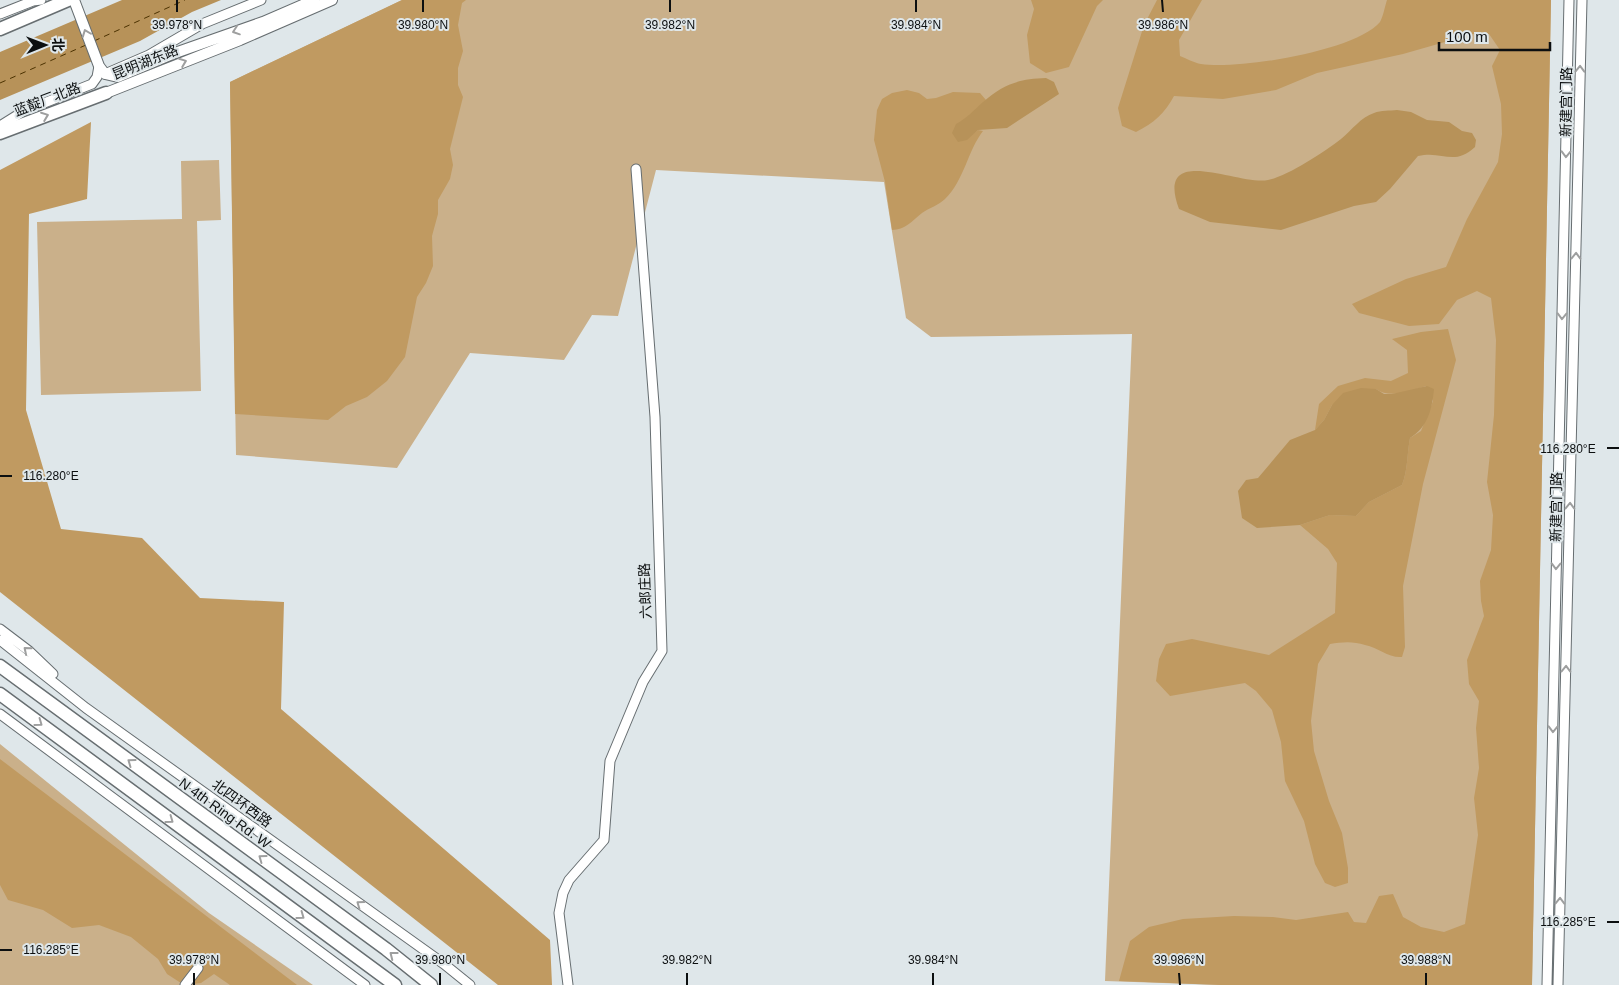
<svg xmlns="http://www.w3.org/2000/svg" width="1619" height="985" viewBox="0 0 1619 985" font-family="Helvetica,'Noto Sans SC',sans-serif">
<rect width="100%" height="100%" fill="#dfe7ea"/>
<path fill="#cab08a" d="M402 0H1551L1532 985H1221L1105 981 1132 334 931 337 906 318 884 182 656 170 618 316 592 315 564 360 470 353 397 468 236 455 230 82Z
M219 160 221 220 197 221 201 391 41 395 37 222 182 219 181 161Z
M0 744 209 913 313 985H0Z"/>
<path fill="#c09a61" d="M402 0H466L462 3 458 25 463 51 458 68V85L463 97 450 149 453 165 450 179 438 200V214L432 236 433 266 426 283 417 297 405 357 387 381 367 397 346 406 328 420 235 414 230 82Z
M1031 0H1103L1097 6 1069 67 1046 73 1030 63 1027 35 1034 9Z
M1157 0H1202L1179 40 1180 56C1186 58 1194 63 1201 64 1238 70 1356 51 1380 22 1383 17 1385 6 1387 0H1551L1532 985H1221L1119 981 1130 941 1149 927 1183 919 1234 916 1273 917 1296 920 1348 912 1354 922 1366 923 1379 896 1393 894 1403 917 1421 927 1444 932 1465 924 1478 835 1474 798 1479 768 1476 728 1479 701 1469 684 1467 660 1484 616 1481 601 1480 581 1491 550 1493 515 1487 482 1494 415 1496 340 1491 298 1477 291 1457 300 1439 324 1409 326 1359 313 1352 304 1406 279 1446 267 1467 219 1498 162 1502 134 1501 104 1492 66 1500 50 1489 34H1473L1403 54 1317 73 1276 90 1223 99 1174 96C1165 113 1154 123 1136 132L1122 126 1118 108 1144 25Z
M907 90 919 93 927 99 936 98 953 92 980 93 986 100 968 118 973 134 978 130 983 131C968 150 964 181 945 199 939 205 929 208 922 213 912 221 905 230 892 230L885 182 874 140 877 110 882 99 892 93Z
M91 122 87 199 29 214 26 410 61 529 142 538 200 598 284 602 281 709 550 940 552 985H498L0 592V170Z
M1448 329 1456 360 1423 484 1403 586 1405 647 1402 657C1388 658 1379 648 1365 645 1353 641 1342 642 1330 644L1318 664 1311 721 1314 751 1329 801 1342 833 1348 868V883L1335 887 1325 883 1315 864 1304 821 1285 781 1281 742 1272 710 1256 691 1245 683 1170 696 1156 681 1159 659 1166 644 1192 639 1269 655 1335 613 1337 563 1328 549 1300 525 1330 515 1356 516 1369 502 1402 485C1408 470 1407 453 1410 438L1421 431 1433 401 1426 386C1411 391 1390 399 1376 389L1332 405 1324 420 1315 430 1319 404 1338 386 1365 378 1391 381 1408 373 1407 350 1392 339 1421 332Z
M0 759 297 985H230L214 974 201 983 184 985 167 974 158 959 131 937 99 925 72 928 43 910 8 900 0 885Z"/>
<path fill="#b79259" d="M122 0H221L192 12 140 41 0 100V52Z
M1046 78 1054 82 1059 94 1007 128 978 130 967 140 958 142 952 133 956 124C967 118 973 111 983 102 1004 84 1018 79 1046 78Z
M1397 110 1411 112 1427 120 1449 122 1462 131 1472 133 1476 140 1475 147C1453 167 1443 150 1418 156L1390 189 1376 202 1354 206 1281 230 1210 222 1179 209C1154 141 1239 186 1268 180 1288 176 1324 152 1341 139 1352 130 1361 117 1374 113 1381 110 1390 111 1397 110Z
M1427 386 1434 389C1432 409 1428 427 1410 438 1407 453 1408 470 1402 485L1369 502 1356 516 1330 515 1300 525 1257 528 1242 518 1238 491 1246 480 1258 478 1290 440 1315 430 1324 420 1332 405 1343 393 1361 388 1376 389 1384 394H1392Z"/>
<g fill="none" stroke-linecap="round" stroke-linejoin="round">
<path stroke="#4c3201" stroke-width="1" stroke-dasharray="6 5" stroke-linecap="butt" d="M94 41 185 0
M0 83 86 45"/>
<defs>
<path id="minor" d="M0 14 33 1 41 0
M105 74 149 55 202 24 261 0
M0 126 24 111 92 84 97 77 99 66
M0 629 29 651 53 674
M0 640 86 708 444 964 470 985
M0 714 365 985
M185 985 198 968
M568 985 559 913 563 893 569 880 604 840 610 761 643 682 662 651 655 417 636 169
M1547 985 1569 0
M1558 985 1582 0"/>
<path id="major" d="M74 0 99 66 105 74 118 77 175 53 263 22 314 0
M106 93 240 40 332 0"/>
<path id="highway" d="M0 29 68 0
M0 133 106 93
M0 666 386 949 431 985
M0 694 395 985"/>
</defs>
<use href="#minor" stroke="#676e71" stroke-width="11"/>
<use href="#major" stroke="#676e71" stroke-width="12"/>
<use href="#highway" stroke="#676e71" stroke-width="15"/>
<use href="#minor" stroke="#fff" stroke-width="9"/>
<use href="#major" stroke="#fff" stroke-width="10"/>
<use href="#highway" stroke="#fff" stroke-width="12"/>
</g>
<defs><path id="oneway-chevron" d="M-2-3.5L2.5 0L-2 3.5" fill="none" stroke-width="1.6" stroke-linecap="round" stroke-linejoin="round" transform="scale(1.25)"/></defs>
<g stroke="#9e9f9f">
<use href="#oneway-chevron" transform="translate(236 31) rotate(161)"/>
<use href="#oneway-chevron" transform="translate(86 33) rotate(-111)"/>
<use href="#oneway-chevron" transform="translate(183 62) rotate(-21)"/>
<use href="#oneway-chevron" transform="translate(1580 69) rotate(-89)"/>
<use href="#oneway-chevron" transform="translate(45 116) rotate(-21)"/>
<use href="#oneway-chevron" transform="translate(1566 154) rotate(91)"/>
<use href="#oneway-chevron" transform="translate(1576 256) rotate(-89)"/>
<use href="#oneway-chevron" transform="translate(1562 316) rotate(91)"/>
<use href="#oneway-chevron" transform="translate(1570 506) rotate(-89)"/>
<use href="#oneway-chevron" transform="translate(1556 566) rotate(91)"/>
<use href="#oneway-chevron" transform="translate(27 650) rotate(-140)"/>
<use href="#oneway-chevron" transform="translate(1566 669) rotate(-89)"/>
<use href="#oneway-chevron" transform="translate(39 723) rotate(36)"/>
<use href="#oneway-chevron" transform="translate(1553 729) rotate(91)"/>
<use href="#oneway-chevron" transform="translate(131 762) rotate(-144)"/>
<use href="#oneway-chevron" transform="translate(170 820) rotate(36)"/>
<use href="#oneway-chevron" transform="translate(262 858) rotate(-144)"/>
<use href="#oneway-chevron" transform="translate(1560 901) rotate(-89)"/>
<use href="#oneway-chevron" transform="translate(360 904) rotate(-144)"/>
<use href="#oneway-chevron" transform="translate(301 916) rotate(36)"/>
<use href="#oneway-chevron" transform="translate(393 955) rotate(-142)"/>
</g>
<path fill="none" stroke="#0c0f10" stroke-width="2" d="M177 0V12M423 0V12M670 0V12M916 0V12M1162 0 1163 12M1607 448H1619M0 476H12M1607 922H1619M0 950H12M194 973V985M440 973V985M687 973V985M933 973V985M1179 973 1180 985M1426 973V985"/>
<g text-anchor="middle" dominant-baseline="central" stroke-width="4" stroke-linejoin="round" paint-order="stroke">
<g font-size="14" fill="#0c0f10" stroke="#dfe7ea">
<text transform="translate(145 62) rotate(-22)">昆明湖东路</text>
<text transform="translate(47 99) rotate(-21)">蓝靛厂北路</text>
<text transform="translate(1566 102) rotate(-89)">新建宫门路</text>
<text transform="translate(1556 507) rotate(-89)">新建宫门路</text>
<text transform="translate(645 591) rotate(-92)">六郎庄路</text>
<text transform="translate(242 803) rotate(36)">北四环西路</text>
<text transform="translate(225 813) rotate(36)">N 4th Ring Rd. W</text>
</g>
</g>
<g font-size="12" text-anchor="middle" fill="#0c0f10" stroke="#dfe7ea" stroke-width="4" stroke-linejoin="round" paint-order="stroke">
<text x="177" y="29">39.978°N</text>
<text x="423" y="29">39.980°N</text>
<text x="670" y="29">39.982°N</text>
<text x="916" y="29">39.984°N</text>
<text x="1163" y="29">39.986°N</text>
<text x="1568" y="453">116.280°E</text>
<text x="51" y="480">116.280°E</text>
<text x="1568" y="926">116.285°E</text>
<text x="51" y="954">116.285°E</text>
<text x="194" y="964">39.978°N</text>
<text x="440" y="964">39.980°N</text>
<text x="687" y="964">39.982°N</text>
<text x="933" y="964">39.984°N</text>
<text x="1179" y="964">39.986°N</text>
<text x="1426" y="964">39.988°N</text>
</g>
<g transform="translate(45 45) rotate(89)" stroke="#dfe7ea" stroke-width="4" paint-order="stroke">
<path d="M0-4L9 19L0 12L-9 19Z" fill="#0c0f10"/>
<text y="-8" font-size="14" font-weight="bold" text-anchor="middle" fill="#0c0f10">北</text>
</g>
<path d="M1439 42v8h111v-8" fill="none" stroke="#0c0f10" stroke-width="2.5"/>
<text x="1446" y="42" font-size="15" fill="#0c0f10" stroke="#dfe7ea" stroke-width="4" paint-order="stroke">100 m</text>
</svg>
